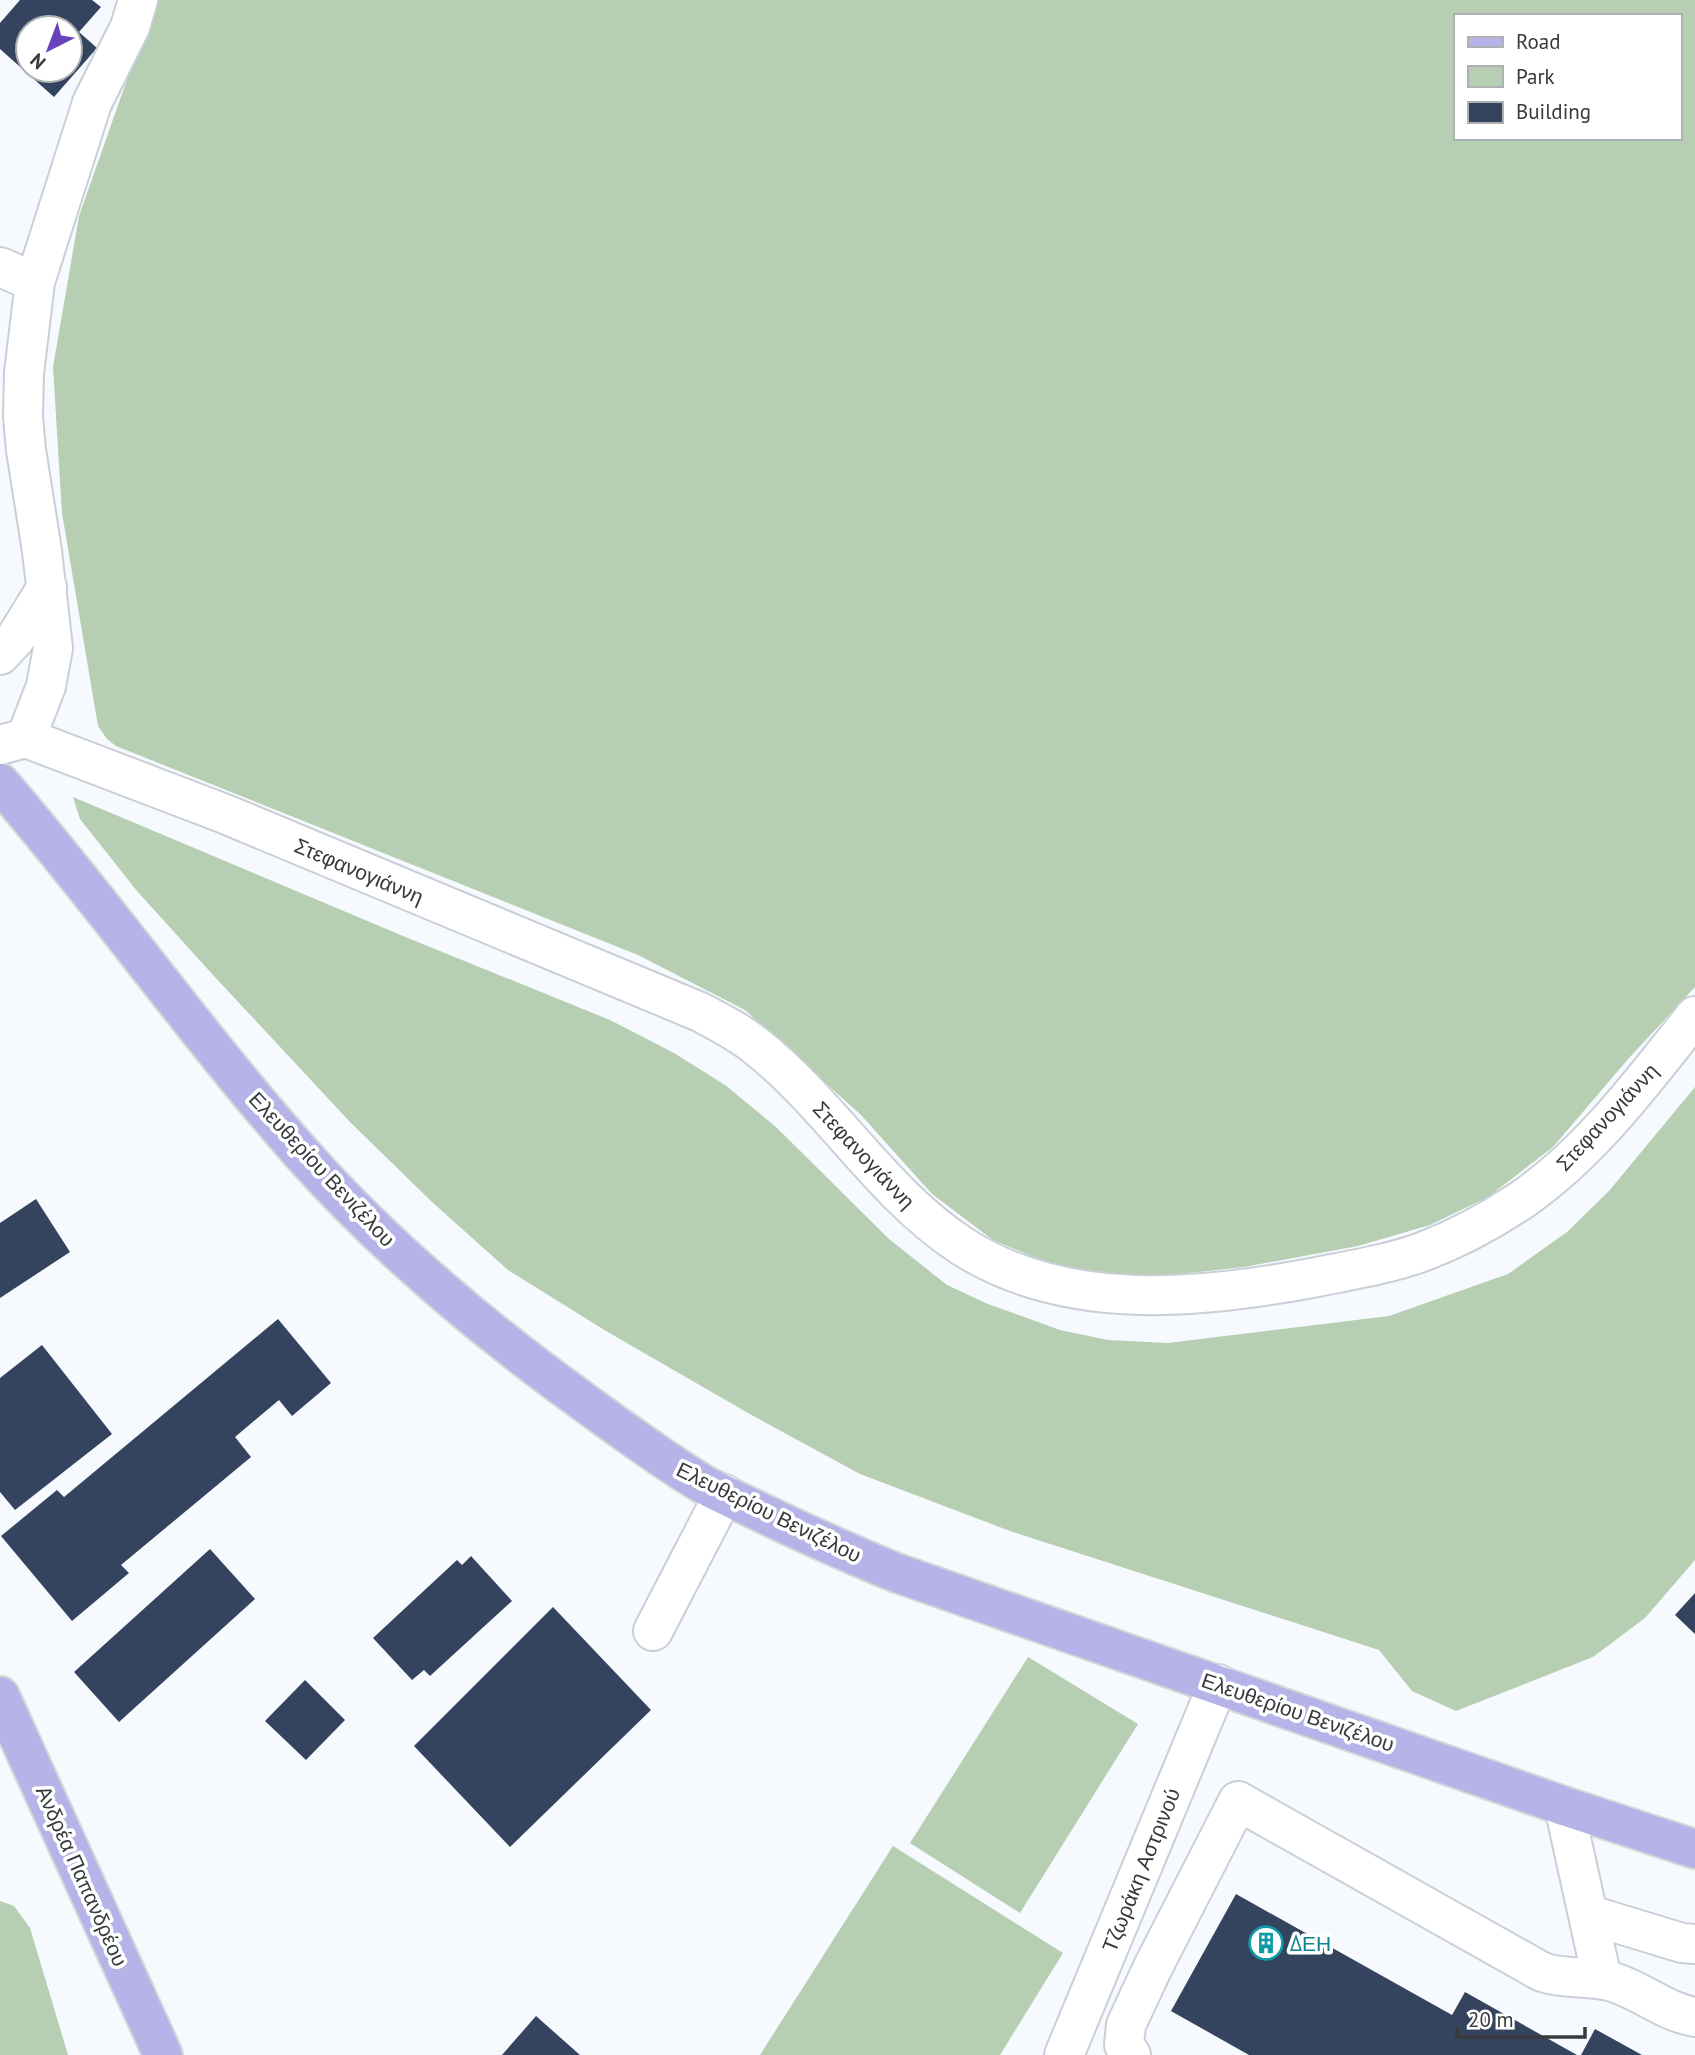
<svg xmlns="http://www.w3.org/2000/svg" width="1695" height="2055" viewBox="0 0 1695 2055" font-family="'PT Sans',sans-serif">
<rect width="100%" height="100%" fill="#f6f9fe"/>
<path fill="#b6ceb1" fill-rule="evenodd" d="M155 0H1695V987L1629 1058 1553 1147 1488 1197 1430 1225 1358 1246 1244 1267 1134 1279 1060 1268 993 1240 932 1194 861 1115 745 1010 638 955 116 746 107 739 98 726 62 513 53 367 79 216ZM1455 16H1679V138H1455Z
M73 797 403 936 610 1020 674 1053 725 1085 776 1127 889 1239 947 1285 988 1304 1060 1330 1108 1340 1168 1343 1389 1316 1508 1274 1567 1232 1609 1191 1695 1087V1560L1645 1618 1593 1657 1456 1711 1412 1691 1379 1650 1010 1531 860 1474 748 1413 606 1331 508 1270 432 1202 351 1123 213 975 137 891 80 819Z
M1028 1657 1138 1724 1020 1913 910 1843Z
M893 1846 1063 1953 1000 2055H760Z
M0 1901 14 1906 30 1928 68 2055H0Z"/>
<path fill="#35445e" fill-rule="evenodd" d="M20 0H92L101 7 79 32 97 48 54 97 0 49V23ZM28 28H70V70H28Z
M36 1199 70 1252 0 1298V1223Z
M278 1319 331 1383 292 1416 279 1400 235 1437 251 1457 121 1565 129 1573 72 1621 1 1536 57 1490 64 1497Z
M42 1345 112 1434 15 1510 0 1492V1378Z
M210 1549 255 1599 119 1722 74 1672Z
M471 1556 512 1601 430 1676 424 1670 412 1680 373 1638 457 1560 462 1565Z
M1695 1593V1634L1675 1615Z
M553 1607 651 1710 510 1847 414 1746Z
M305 1680 345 1720 306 1760 265 1721Z
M1236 1894 1452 2015 1465 1992 1577 2055H1249L1171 2011Z
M536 2016 580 2055H502Z
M1595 2029 1642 2055H1581Z"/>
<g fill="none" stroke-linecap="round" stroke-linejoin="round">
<defs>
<path id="minor" d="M0 267 35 282
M0 655 15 639 47 587
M26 738 46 686 53 648 42 551 26 450 23 417 24 373 35 282 92 103 130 27 138 0
M0 745 26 738 225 814 700 1012C719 1022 739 1032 756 1046 831 1105 881 1193 962 1246 1066 1313 1202 1299 1317 1277 1352 1270 1389 1264 1422 1252 1457 1239 1492 1220 1523 1199 1592 1151 1643 1081 1695 1016
M653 1631 724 1494
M1564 1806 1602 1979
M1590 1915 1682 1943 1695 1944
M1064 2055 1218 1684
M1131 2055 1124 2045 1126 2025 1153 1967 1238 1801 1542 1972C1565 1980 1590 1975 1613 1982 1642 1991 1665 2012 1695 2017"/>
<path id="major" d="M0 783C105 904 197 1036 304 1156 388 1250 485 1331 588 1405 625 1432 663 1460 703 1484 721 1494 740 1502 758 1511 804 1533 850 1554 897 1573L1564 1806 1695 1849
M0 1696 163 2055"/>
</defs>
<use href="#minor" stroke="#cacfd7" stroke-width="42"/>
<use href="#major" stroke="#d7d7d8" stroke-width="42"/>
<use href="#minor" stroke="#fff" stroke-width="38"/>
<use href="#major" stroke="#b5b3e8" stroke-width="38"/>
</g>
<defs>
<symbol id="building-ring" viewBox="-11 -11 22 22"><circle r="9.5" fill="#fff" stroke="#0f9aa8" stroke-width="1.5"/><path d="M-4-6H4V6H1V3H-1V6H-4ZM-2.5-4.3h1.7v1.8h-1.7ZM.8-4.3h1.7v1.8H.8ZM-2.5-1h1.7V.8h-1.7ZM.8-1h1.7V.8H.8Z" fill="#0f9aa8"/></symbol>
</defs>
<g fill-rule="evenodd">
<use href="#building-ring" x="1247" y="1924" width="38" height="38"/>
</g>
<g text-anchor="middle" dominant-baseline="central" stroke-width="7" stroke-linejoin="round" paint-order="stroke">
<g font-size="21" fill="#37393d" stroke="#fff">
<text transform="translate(359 871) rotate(23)">Στεφανογιάννη</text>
<text transform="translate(1607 1117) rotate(-47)">Στεφανογιάννη</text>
<text transform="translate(864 1155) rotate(47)">Στεφανογιάννη</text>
<text transform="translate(322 1169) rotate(47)">Ελευθερίου Βενιζέλου</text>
<text transform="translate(769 1512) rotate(26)">Ελευθερίου Βενιζέλου</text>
<text transform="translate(1298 1712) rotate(19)">Ελευθερίου Βενιζέλου</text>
<text transform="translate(1141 1870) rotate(-68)">Τζωράκη Αστρινού</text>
<text transform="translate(82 1876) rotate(66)">Ανδρέα Παπανδρέου</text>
</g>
<g font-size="21" fill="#0d838f" stroke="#fff" text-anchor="start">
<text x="1290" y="1943">ΔΕΗ</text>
</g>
</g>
<rect x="1454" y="14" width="228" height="126" fill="#ffffff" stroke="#afb0b1" stroke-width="2"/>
<rect x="1468" y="37" width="35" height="10" fill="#b5b3e8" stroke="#afb0b1" stroke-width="2"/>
<text x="1516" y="49" font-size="21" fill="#37393d">Road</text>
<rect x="1468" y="66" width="35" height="21" fill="#b6ceb1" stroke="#afb0b1" stroke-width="2"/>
<text x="1516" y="84" font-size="21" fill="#37393d">Park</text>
<rect x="1468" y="102" width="35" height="21" fill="#35445e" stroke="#afb0b1" stroke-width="2"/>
<text x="1516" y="119" font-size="21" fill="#37393d">Building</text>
<g transform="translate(49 49) rotate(222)"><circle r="33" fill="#ffffff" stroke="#afb0b1" stroke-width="2"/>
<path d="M0-5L12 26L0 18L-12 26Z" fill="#6842ba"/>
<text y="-10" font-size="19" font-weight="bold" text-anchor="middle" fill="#37393d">N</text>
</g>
<path d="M1457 2027v10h128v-10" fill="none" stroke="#37393d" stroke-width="3.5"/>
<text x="1468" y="2027" font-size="21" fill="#37393d" stroke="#ffffff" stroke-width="5" paint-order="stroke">20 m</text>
</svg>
